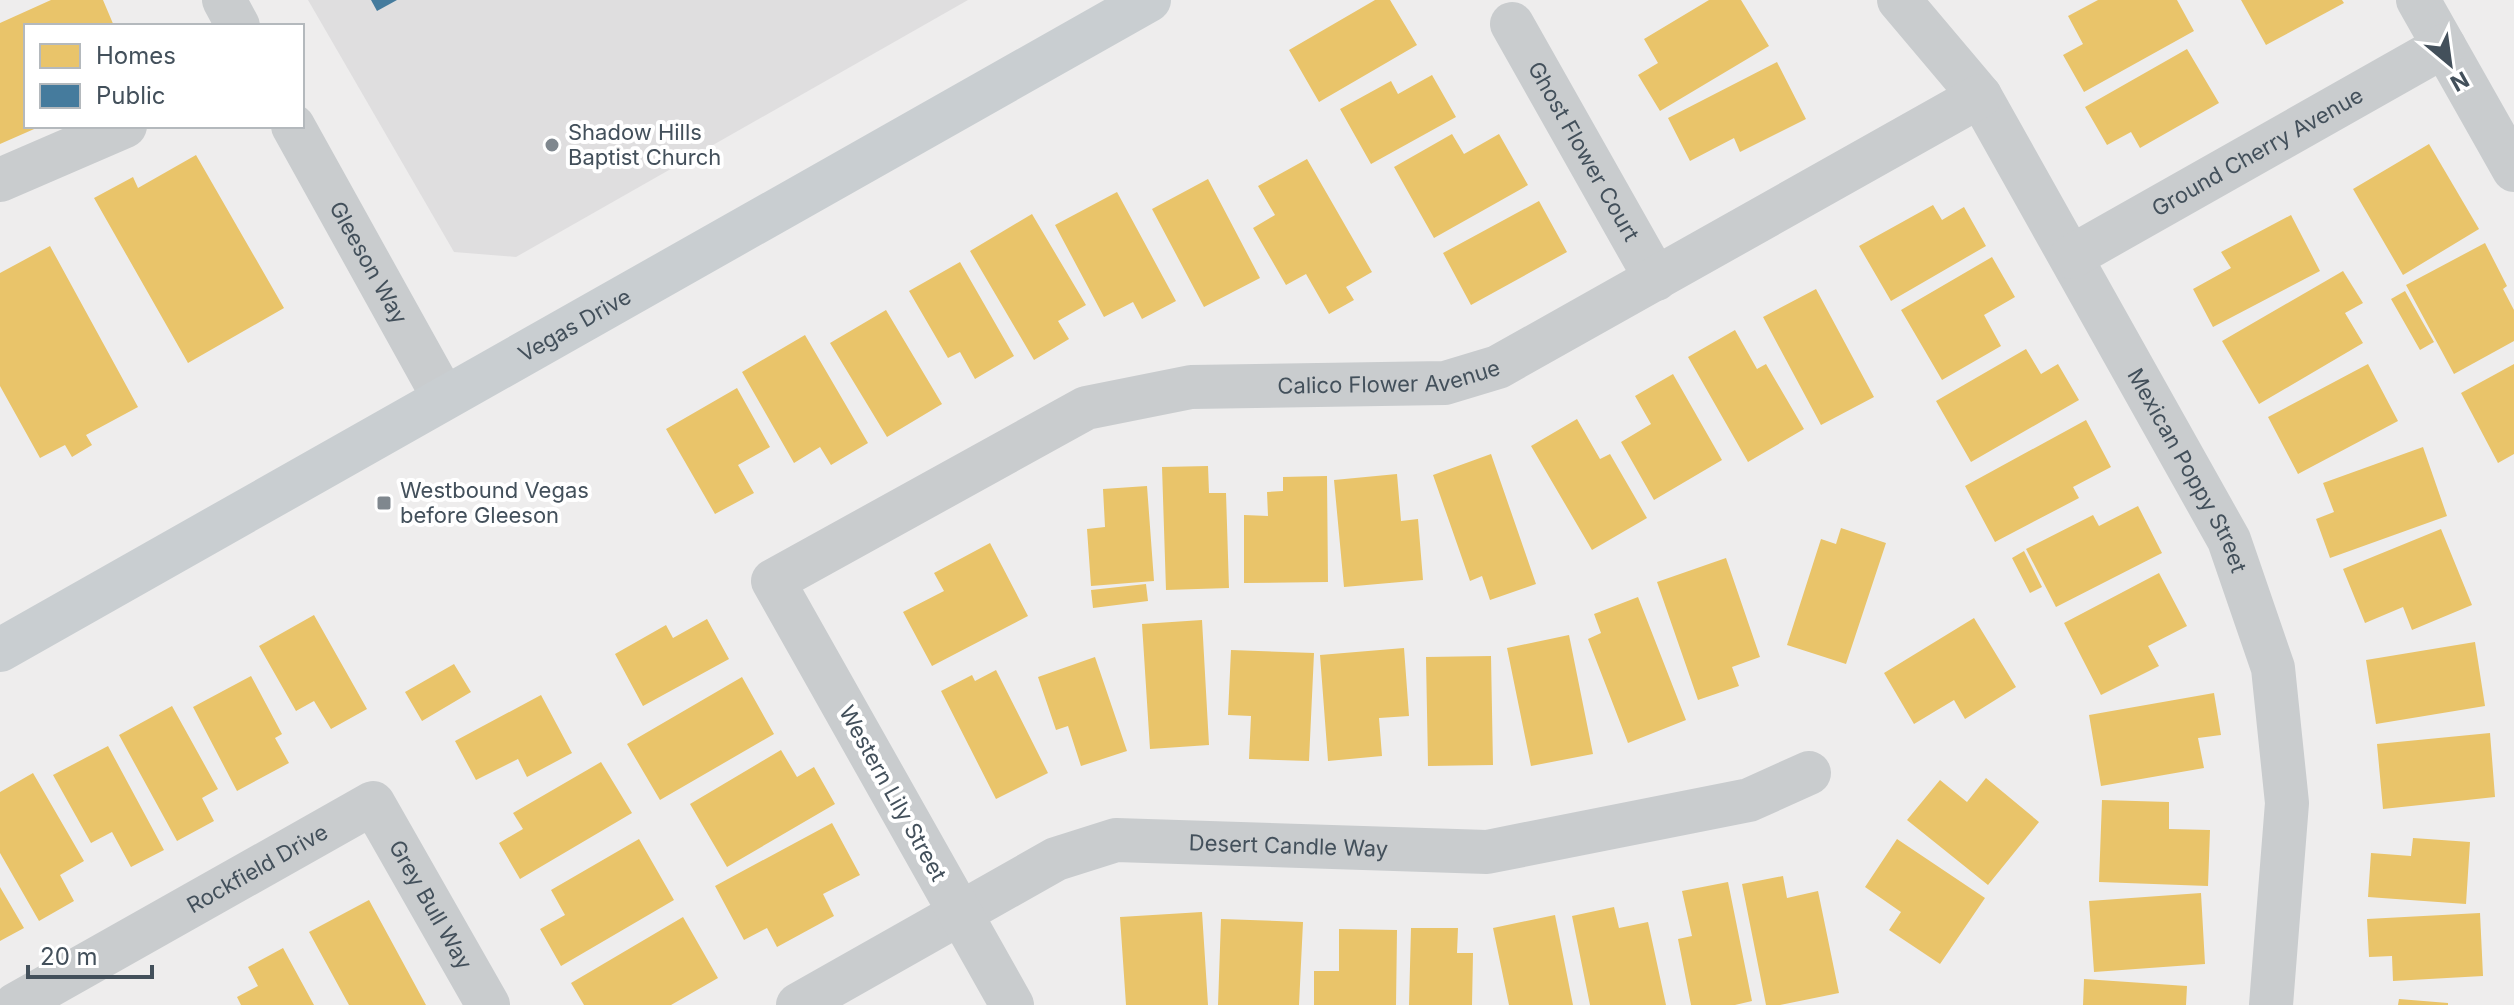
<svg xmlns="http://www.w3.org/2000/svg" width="2514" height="1005" viewBox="0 0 2514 1005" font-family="Inter,sans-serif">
<rect width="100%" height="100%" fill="#eeeded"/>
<path fill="#dfdedf" d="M308 0H968L516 257 454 252Z"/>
<path fill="#e9c46a" d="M51 0H103L114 26H26V126H41L0 144V23Z
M1375 0H1390L1417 45 1319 102 1289 50Z
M1709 0H1741L1769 46 1660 111 1638 75 1658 63 1644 39Z
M2098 0H2177L2194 31 2084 92 2063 55 2083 44 2068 16Z
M2241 0H2342L2344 3 2266 45Z
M2187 49 2219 103 2140 148 2131 132 2107 145 2085 107Z
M1777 62 1806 119 1740 152 1734 138 1690 161 1668 118Z
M1432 75 1456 117 1371 164 1340 109 1391 81 1398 94Z
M1452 134 1464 154 1499 134 1528 185 1434 238 1394 167Z
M2429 144 2479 229 2403 275 2353 189Z
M196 155 284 308 188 363 94 198 133 177 138 188Z
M1307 159 1372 272 1346 287 1354 300 1329 314 1306 274 1286 285 1253 228 1275 215 1258 186Z
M1208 179 1260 278 1204 307 1152 209Z
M1117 192 1176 301 1142 319 1133 302 1104 317 1055 225Z
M1539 201 1567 252 1471 305 1443 253Z
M1933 205 1942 220 1964 207 1986 246 1891 301 1859 246Z
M1032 214 1086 305 1058 321 1069 339 1034 360 970 251Z
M2291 215 2320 271 2213 327 2193 289 2231 268 2221 252Z
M2485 243 2507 286 2503 289 2514 310V341L2454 374 2406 285Z
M50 246 138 407 86 435 92 445 72 457 65 445 40 458 0 386V273Z
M1992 257 2015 297 1984 315 2001 346 1942 380 1901 310Z
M960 262 1014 356 975 379 960 352 948 358 909 291Z
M2343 271 2363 303 2345 313 2363 343 2259 404 2222 341Z
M1816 289 1874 397 1821 425 1763 317Z
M2405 291 2434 342 2420 350 2391 299Z
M886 310 942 404 887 437 830 343Z
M1735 330 1757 369 1766 364 1804 429 1748 462 1688 357Z
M805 335 868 443 831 465 820 447 794 463 742 372Z
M2026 349 2041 374 2058 364 2079 400 1971 462 1936 401Z
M2368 364 2398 421 2298 474 2268 417Z
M2514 364V454L2498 463 2461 393Z
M1673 374 1722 460 1654 500 1621 442 1651 424 1635 396Z
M737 388 770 447 738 465 754 493 715 514 666 429Z
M1577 419 1600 459 1610 454 1647 518 1592 550 1531 446Z
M2086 420 2111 467 2073 487 2079 498 1995 542 1965 486Z
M2423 447 2447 516 2330 558 2316 519 2334 512 2323 483Z
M1491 454 1536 584 1490 600 1482 576 1470 581 1433 475Z
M1208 466 1209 493H1226L1229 588 1166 590 1162 467Z
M1397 474 1401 521 1418 519 1423 580 1344 587 1334 480Z
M1327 476 1328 582 1244 583V515L1268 516 1267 492 1283 491V477Z
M1147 486 1154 581 1091 586 1087 529 1105 527 1103 489Z
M2138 506 2162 553 2056 607 2026 549 2093 515 2099 526Z
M1841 528 1886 543 1846 664 1787 645 1821 539 1836 544Z
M2441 529 2472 605 2412 630 2403 607 2365 623 2343 569Z
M990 543 1028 616 932 666 903 612 944 591 934 573Z
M2024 551 2042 587 2030 593 2012 558Z
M1726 558 1760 657 1732 667 1739 686 1698 700 1657 582Z
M2159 573 2187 626 2148 646 2159 666 2101 695 2064 623Z
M1146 584 1148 601 1093 608 1091 590Z
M1638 597 1686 720 1628 743 1588 639 1601 633 1594 614Z
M314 615 367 709 331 729 314 701 296 711 259 646Z
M1974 618 2016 687 1965 719 1954 700 1914 724 1884 673Z
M707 619 729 659 643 706 615 654 666 625 673 638Z
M1202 620 1209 745 1150 749 1142 624Z
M1569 635 1593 754 1531 766 1507 648Z
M2475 642 2485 706 2376 724 2366 660Z
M1404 648 1409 716 1379 718 1382 756 1328 761 1320 655Z
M1231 650 1314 653 1309 761 1249 759 1251 716 1228 715Z
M1491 656 1493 765 1428 766 1426 657Z
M1095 657 1127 751 1081 766 1068 726 1056 730 1038 677Z
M454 664 471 692 422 721 405 692Z
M996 670 1048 773 996 799 941 691 972 675 975 681Z
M251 676 282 734 275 738 289 763 237 791 193 707Z
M742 677 774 734 660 800 627 744Z
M2214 693 2221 735 2198 738 2204 768 2101 786 2089 715Z
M541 695 572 753 527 777 518 759 476 780 455 741Z
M172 706 218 789 202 798 214 821 177 841 119 735Z
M2490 733 2495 797 2383 809 2377 744Z
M108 746 164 850 131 867 112 832 91 843 53 775Z
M781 750 797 777 814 767 835 804 727 867 690 804Z
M601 762 632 813 520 879 499 843 523 829 513 813Z
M33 773 84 861 60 875 74 901 39 921 0 853V792Z
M1986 778 2039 822 1988 885 1907 820 1940 780 1967 802Z
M2102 800 2169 802V829L2210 830 2208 886 2099 882Z
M832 823 860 875 823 894 834 916 777 947 767 928 744 940 715 886Z
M2413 838 2470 842 2466 904 2368 897 2371 853 2411 856Z
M639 839 674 900 561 966 540 929 565 915 551 890Z
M1897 839 1985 898 1940 964 1889 930 1901 912 1865 887Z
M1783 876 1787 898 1818 891 1839 993 1780 1005H1766L1742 884Z
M1728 882 1752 1001 1735 1005H1691L1678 939 1692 936 1682 891Z
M0 887 24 928 0 941Z
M2201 893 2205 964 2094 972 2089 901Z
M369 900 426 1005H349L309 932Z
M1614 907 1619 928 1648 922 1666 1005H1590L1572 916Z
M1202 912 1208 1005H1126L1120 917Z
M2480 913 2483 976 2393 981 2392 956 2369 957 2367 919Z
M1555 915 1573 1005H1509L1493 928Z
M683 917 718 978 671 1005H584L571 983Z
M1221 919 1303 922 1299 1005H1218Z
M1411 928H1458L1457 953H1473L1472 1005H1409Z
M1339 929 1397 930 1396 1005H1314V971H1339Z
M283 948 314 1005H241L237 997 258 986 248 967Z
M2084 979 2187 986 2186 1005H2083Z
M2399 999 2448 1003V1005H2398Z"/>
<path fill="#457b9d" d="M371 0H397L377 11Z"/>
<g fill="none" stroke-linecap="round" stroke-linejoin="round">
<g stroke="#c9ccce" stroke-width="44">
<path d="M224 0 238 26"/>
<path id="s1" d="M1899 0 1980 96 2229 540 2273 668 2287 803 2271 1005"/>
<path d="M2418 0 2514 170"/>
<path id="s2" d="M1512 24 1656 279"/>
<path id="s3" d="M293 126 444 398"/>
<path d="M0 180 125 126"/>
<path id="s4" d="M2071 257 2444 46"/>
<path id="s5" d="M15 1005 373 803 488 1005"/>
<path id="s6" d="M798 1005 1056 859 1116 840 1487 852 1749 800 1809 773"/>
<path id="s7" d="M1012 1005 773 581 1086 408 1191 387 1445 383 1498 367 1980 96"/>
</g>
<path stroke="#c9ced1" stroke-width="44" id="s8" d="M0 650 1149 0"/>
</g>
<g fill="#7f878e" stroke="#fff" stroke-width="3">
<circle cx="552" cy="145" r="8"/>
<rect x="376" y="495" width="16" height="16" rx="4"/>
</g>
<g text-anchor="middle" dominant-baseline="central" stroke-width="8" stroke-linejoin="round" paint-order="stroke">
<g font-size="22" fill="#43505b" stroke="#fff" text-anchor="start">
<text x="568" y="132">Shadow Hills<tspan x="568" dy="25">Baptist Church</tspan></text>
<text x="400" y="490">Westbound Vegas<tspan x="400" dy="25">before Gleeson</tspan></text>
</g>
<g font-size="22" fill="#43505b" stroke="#fff">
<text stroke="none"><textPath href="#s4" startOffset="214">Ground Cherry Avenue</textPath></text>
<text stroke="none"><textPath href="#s2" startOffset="146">Ghost Flower Court</textPath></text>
<text stroke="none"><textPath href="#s3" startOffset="156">Gleeson Way</textPath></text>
<text stroke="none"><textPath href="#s8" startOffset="660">Vegas Drive</textPath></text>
<text stroke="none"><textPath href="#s7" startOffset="1150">Calico Flower Avenue</textPath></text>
<text stroke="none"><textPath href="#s1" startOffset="554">Mexican Poppy Street</textPath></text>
<text transform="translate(893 793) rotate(61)">Western Lily Street</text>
<text stroke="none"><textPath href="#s6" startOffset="532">Desert Candle Way</textPath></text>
<text stroke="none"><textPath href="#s5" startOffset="278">Rockfield Drive</textPath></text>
<text stroke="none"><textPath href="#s5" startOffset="528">Grey Bull Way</textPath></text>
</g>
</g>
<rect x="24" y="24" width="280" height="104" fill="#ffffff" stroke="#b4b9bd" stroke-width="2"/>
<rect x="40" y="44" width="40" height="24" fill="#e9c46a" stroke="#b4b9bd" stroke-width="2"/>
<text x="96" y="64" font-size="24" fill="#43505b">Homes</text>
<rect x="40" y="84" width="40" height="24" fill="#457b9d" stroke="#b4b9bd" stroke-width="2"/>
<text x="96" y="104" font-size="24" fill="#43505b">Public</text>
<g transform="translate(2450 64) rotate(151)" stroke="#ffffff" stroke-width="6" paint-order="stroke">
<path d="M0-6L14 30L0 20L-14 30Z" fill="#43505b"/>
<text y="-12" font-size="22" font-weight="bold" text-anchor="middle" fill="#43505b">N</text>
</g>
<path d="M28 965v12h124v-12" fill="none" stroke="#43505b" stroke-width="4"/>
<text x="40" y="965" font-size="24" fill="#43505b" stroke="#ffffff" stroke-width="6" paint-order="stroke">20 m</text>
</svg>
